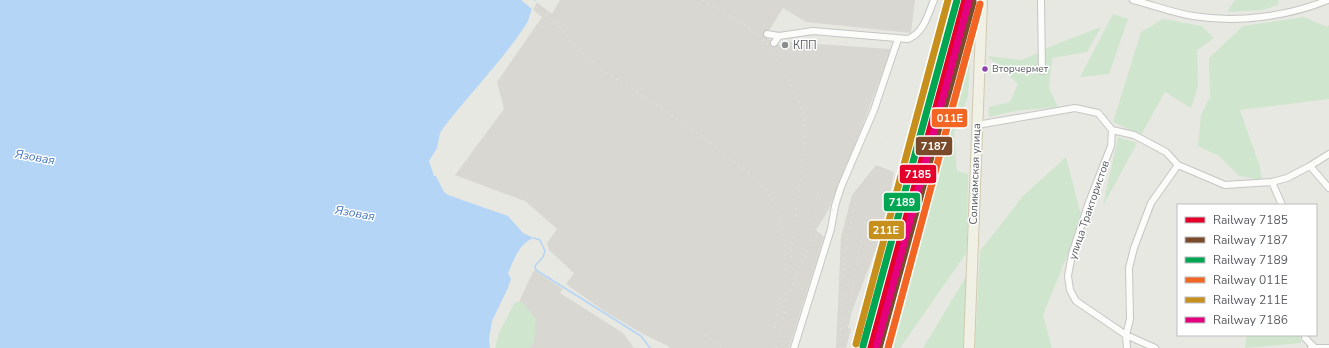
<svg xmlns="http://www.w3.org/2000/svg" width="1329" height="348" viewBox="0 0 1329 348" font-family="'Nunito Sans',sans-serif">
<rect width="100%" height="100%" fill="#e8e8e2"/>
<path fill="#d8d7d2" d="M521 0H534L552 14 560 0H915L911 33 806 22 783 8 765 37 779 45 788 42 890 49 889 55 862 127 828 211 816 230 824 237 789 348H670L668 346 645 335 604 311 566 284 574 273 549 250 547 243 557 229 525 201 455 175 504 109 497 82 542 17Z
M876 165 894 172 888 205 880 239 852 311 848 328 851 329 846 348H836L841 237 852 195Z
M534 270 563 289 560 293 623 333 634 348H497Z"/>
<path fill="#cfe5ce" d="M973 0 968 97 954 133 957 171 968 174 967 252 900 348H879L958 66Z
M1236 0H1279L1278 5 1262 10 1227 12 1234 1Z
M1113 14 1128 19 1109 74 1080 77Z
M1304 17 1327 27 1329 25V99L1240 110 1260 167 1262 180 1239 176 1219 156 1198 146 1201 115 1210 97 1209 58 1243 26Z
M1163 19 1202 26 1214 38 1197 50 1198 86 1191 108 1165 92 1141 135 1113 122 1141 32Z
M1101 27 1087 52 1052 58 1049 88 1058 107 1014 111 989 117V107L1010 102 1018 84 987 56 1022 60 1057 44Z
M1118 137 1137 143 1103 206Z
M1066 157 1082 219 1043 315 1052 348H975L980 251 1023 196Z
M967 275 964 348H923Z
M515 302 523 303 536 319 534 342 530 348H495L499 333Z
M1247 335H1300L1301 343 1245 348Z"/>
<path fill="#b4d5f6" d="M0 0H536C530 8 531 18 525 26 501 62 470 93 444 127L440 133 437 148 429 161 434 176H436L444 192 448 195 508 216 523 233 534 238C519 243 514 260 508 273L511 279 507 290 492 321 489 339 490 348H0Z"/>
<path fill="#e8e8e2" d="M521 0H534L537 2 533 10Z"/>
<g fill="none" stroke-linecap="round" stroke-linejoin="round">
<path stroke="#b4d5f6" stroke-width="1.5" d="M534 238 540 240 545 251 543 257 535 266 536 270 641 336 650 348"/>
<defs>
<path id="street" d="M1041 0 1042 71
M1133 0C1153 5 1173 13 1193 16 1237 23 1286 17 1328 0
M767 34 779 36
M774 43 779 36 813 31 908 39C924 33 928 14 934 0
M977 125 1075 108 1098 113 1112 130 1134 135 1166 152 1178 165 1225 185 1272 182 1287 178 1310 166 1329 154
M1112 130 1111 146 1089 202 1072 254 1068 276 1070 290 1076 301 1126 335 1155 348
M1310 166 1329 188
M1272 182 1282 205
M1305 335V338L1315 348
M794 348 831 229 835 206 841 187 874 110 898 39
M1127 348 1126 335 1130 319 1129 268 1134 248 1151 203 1178 165
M1311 348H1329"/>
<path id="primary" d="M969 348 982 0"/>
</defs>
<use href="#street" stroke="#c5c6c4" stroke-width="8"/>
<use href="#primary" stroke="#d0cab0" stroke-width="12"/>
<use href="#street" stroke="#fcfcfb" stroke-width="6"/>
<use href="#primary" stroke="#f1f0e5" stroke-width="10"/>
<path stroke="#e2e2e1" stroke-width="1.5" stroke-dasharray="1 5" stroke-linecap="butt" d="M527 0 556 22 582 53 599 68 669 113 713 145 752 176 766 190 779 215 784 235 786 275 785 305
M703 0 749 28 765 42 783 68 800 104 804 120 805 145 790 262
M810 241 818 190
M848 318 857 260 869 206
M775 328 780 295
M701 331 723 348
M776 348C782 321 789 289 801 264 833 196 889 144 926 79 940 55 948 26 956 0
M840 348 844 253 855 203
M844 348C853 307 875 271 887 231 893 209 893 187 897 165 902 138 914 113 926 89
M856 348 870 311
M865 348 954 23"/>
<defs>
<path id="rail-1" d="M871 348 965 0"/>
<path id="rail-2" d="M879 348 973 2"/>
<path id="rail-3" d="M863 346 957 0"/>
<path id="rail-4" d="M888 348 980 4"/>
<path id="rail-5" d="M856 344 948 0"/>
<path id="rail-6" d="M876 348 969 0"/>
</defs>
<use href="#rail-1" stroke="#fff" stroke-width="10"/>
<use href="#rail-2" stroke="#fff" stroke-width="10"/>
<use href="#rail-3" stroke="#fff" stroke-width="10"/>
<use href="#rail-4" stroke="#fff" stroke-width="10"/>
<use href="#rail-5" stroke="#fff" stroke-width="10"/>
<use href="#rail-6" stroke="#fff" stroke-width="10"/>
<use href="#rail-1" stroke="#e4002b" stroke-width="7"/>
<use href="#rail-2" stroke="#7a4b2a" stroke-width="7"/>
<use href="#rail-3" stroke="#00a651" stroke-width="7"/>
<use href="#rail-4" stroke="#f26522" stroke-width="7"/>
<use href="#rail-5" stroke="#c7901d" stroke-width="7"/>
<use href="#rail-6" stroke="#e5007d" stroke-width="7"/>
</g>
<circle fill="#8a8c8e" stroke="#fff" stroke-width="1.5" cx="785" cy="45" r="4"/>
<circle fill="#8e44ad" stroke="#fff" stroke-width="1.5" cx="985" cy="69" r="3.5"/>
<g text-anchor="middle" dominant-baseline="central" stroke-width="3" stroke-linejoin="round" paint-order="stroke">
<g font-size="10" fill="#585b60" stroke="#fff" text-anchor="start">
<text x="992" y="69">Вторчермет</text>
</g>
<g font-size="11" fill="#585b60" stroke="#fff" text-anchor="start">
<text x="793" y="45">КПП</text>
</g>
<g font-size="11" fill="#585b60" stroke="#fff">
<text transform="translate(975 174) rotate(-88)">Соликамская улица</text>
<text transform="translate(1089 210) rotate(-71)">улица Трактористов</text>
</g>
<g font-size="12" font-style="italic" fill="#4176c0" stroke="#fff">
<text transform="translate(35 157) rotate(10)">Язовая</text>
<text transform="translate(355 213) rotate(10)">Язовая</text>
</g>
</g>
<g stroke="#fff" stroke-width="1.5">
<rect x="931" y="108" width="37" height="20" rx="4" fill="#f26522"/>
<rect x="915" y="136" width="38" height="20" rx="4" fill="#7a4b2a"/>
<rect x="899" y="164" width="38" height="20" rx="4" fill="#e4002b"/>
<rect x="883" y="192" width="38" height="20" rx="4" fill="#00a651"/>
<rect x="868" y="220" width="37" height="20" rx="4" fill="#c7901d"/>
</g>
<g font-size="11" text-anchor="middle" font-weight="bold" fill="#fff">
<text x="950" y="122">011Е</text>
<text x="934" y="150">7187</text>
<text x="918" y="178">7185</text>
<text x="902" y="206">7189</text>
<text x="886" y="234">211Е</text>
</g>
<rect x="1177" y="204" width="140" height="132" fill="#ffffff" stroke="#bcbdbf"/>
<rect x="1185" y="217" width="20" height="6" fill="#e4002b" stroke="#bcbdbf"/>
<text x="1213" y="224" font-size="12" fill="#585b60">Railway 7185</text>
<rect x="1185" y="237" width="20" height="6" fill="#7a4b2a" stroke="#bcbdbf"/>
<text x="1213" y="244" font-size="12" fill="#585b60">Railway 7187</text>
<rect x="1185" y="257" width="20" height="6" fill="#00a651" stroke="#bcbdbf"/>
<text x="1213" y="264" font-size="12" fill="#585b60">Railway 7189</text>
<rect x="1185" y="277" width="20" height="6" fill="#f26522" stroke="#bcbdbf"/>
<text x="1213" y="284" font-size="12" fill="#585b60">Railway 011Е</text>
<rect x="1185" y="297" width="20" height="6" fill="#c7901d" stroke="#bcbdbf"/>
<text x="1213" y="304" font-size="12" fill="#585b60">Railway 211Е</text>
<rect x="1185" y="317" width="20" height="6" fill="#e5007d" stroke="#bcbdbf"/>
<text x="1213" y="324" font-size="12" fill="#585b60">Railway 7186</text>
</svg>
